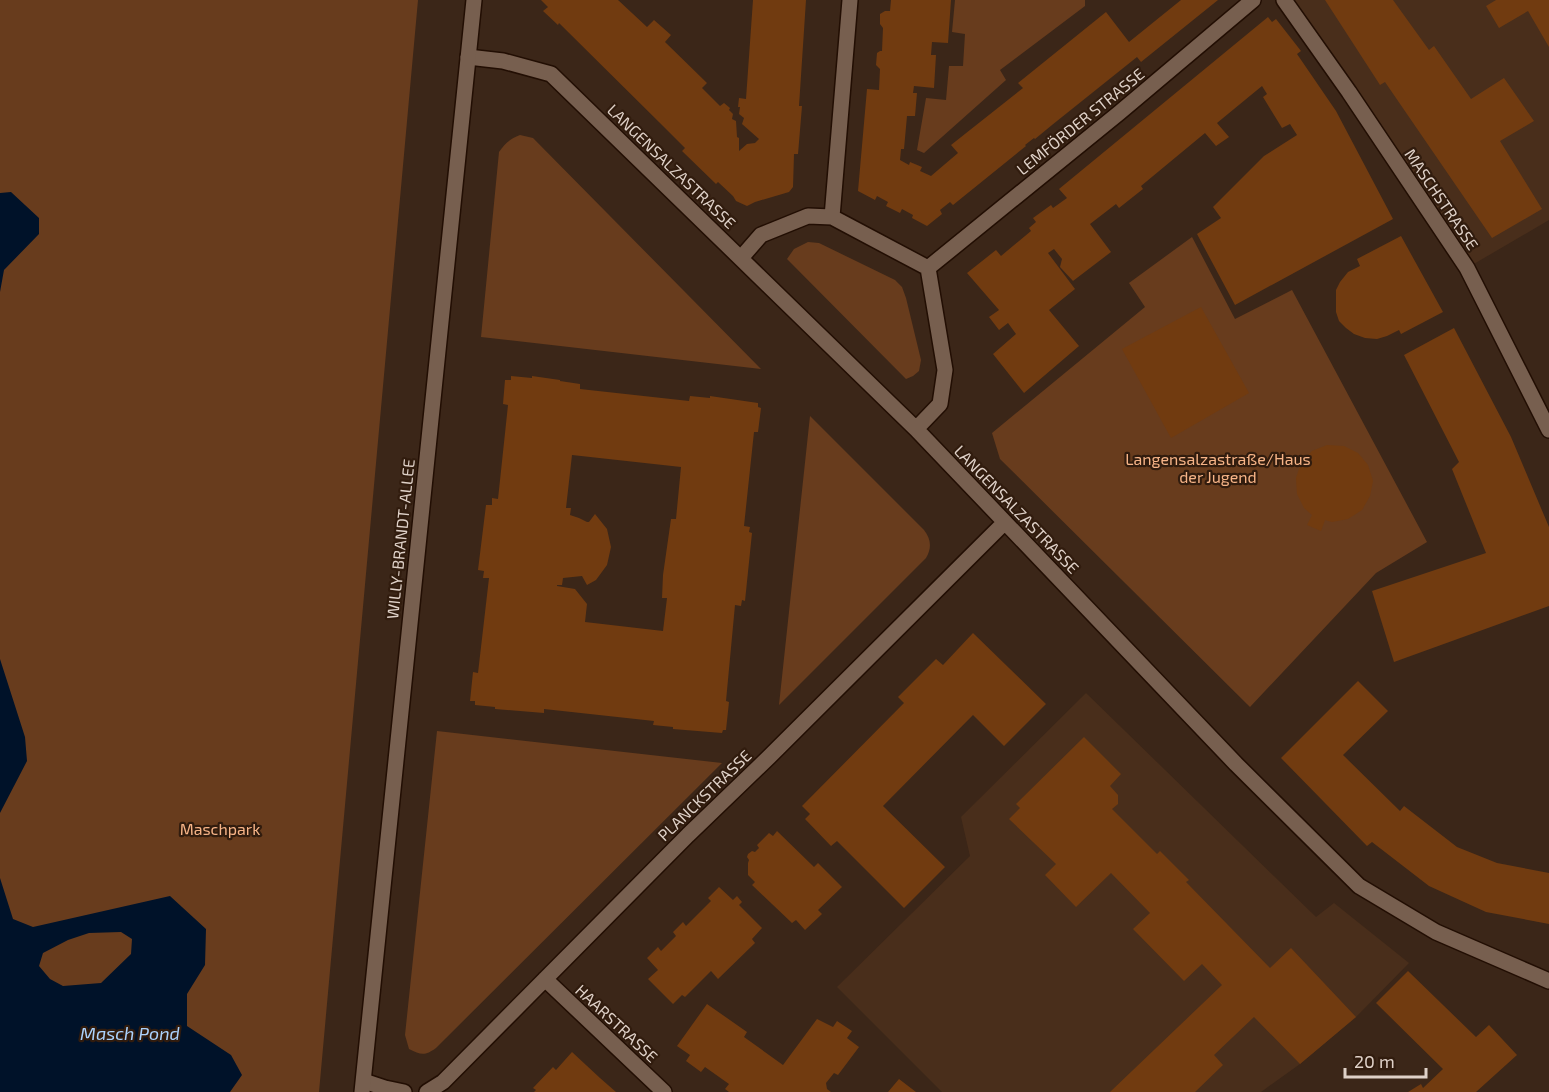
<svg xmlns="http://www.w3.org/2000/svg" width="1549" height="1092" viewBox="0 0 1549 1092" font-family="'Exo 2',sans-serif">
<rect width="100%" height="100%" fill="#3b2618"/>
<path fill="#492e1b" d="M1284 0H1549V220L1467 268Z
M1086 693 1316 917 1334 903 1409 963 1356 1017 1300 1064 1261 1092H942L837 987 970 856 961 817Z"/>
<path fill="#683c1d" d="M0 0H418L319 1092H0Z
M955 0H1085V6L1000 70 1006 80 924 153 917 150 926 98 946 100 949 66H963L965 34 952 32Z
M520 135 533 138 761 369 481 337 499 152C505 143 510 139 520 135Z
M1192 237 1235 319 1292 290 1427 542 1376 573 1250 707 1000 459 992 433 1145 307 1129 283Z
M808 242 819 243 895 280 902 287 906 298 921 360 919 371 913 376 906 379 787 259 794 249Z
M810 416 924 530C931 539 932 548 926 558L779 705Z
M437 731 722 763 436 1048C425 1056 421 1055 409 1049L405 1035Z"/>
<path fill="#001229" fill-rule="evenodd" d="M11 192 39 218V234L4 270 0 292V193Z
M0 659 25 737 27 761 0 813Z
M0 878 13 919 33 927 170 896 206 929 205 965 187 994V1026L231 1055 242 1075 230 1092H0ZM121 932 132 939 131 954 101 983 63 986 50 979 39 966 43 953 68 940 89 933Z"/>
<path fill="#713b10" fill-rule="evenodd" d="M541 0H618L647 27 654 20 671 35 665 42 707 83 702 88 720 106 724 103 730 108 729 110 733 114 732 119 736 121 737 137 739 138V151L747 144 755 143 759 139 742 124 744 118 739 114 740 107H738L739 98 746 99 753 0H806L799 106H802L798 154H794L793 187 789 192 755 202 747 206 736 201 733 196 718 182 716 184 682 151 685 148 663 126 559 23 558 25 543 11 548 7Z
M891 0H951L948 43 932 42 931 55H936L934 88 914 86 913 93H917L915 116H907L904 149H901L900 160 909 165 910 162 922 167 920 171 931 176 958 153 951 145 1023 88 1018 83 1106 12 1129 42 1181 0H1218L1141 62 1137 57 1052 125 1035 139 1034 138 1025 145 1026 146 953 205 950 202 940 210 942 214 927 226 912 218 913 215 902 209 900 213 886 206 888 202 877 196 875 200 858 191 867 89 879 90 880 69 876 65 877 53 880 51H882L883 28 880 24V14L885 11H890Z
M1325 0H1393L1429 50 1434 46 1471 99 1504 78 1534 121 1500 141 1542 209 1492 238 1385 82 1380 85Z
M1496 0H1549V47L1528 11 1499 28 1486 6Z
M1268 17 1272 22 1276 19 1301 51 1297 54 1336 111 1393 219 1235 305 1197 234 1221 218 1213 207 1264 156 1297 135 1290 124 1282 128 1263 97 1267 94 1262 86 1217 123 1229 137 1216 146 1205 133 1141 186 1143 189 1119 208 1116 204 1090 224 1111 252 1073 281 1060 267 1062 259 1054 249 1048 253 1075 289 1049 310 1079 346 1024 393 993 354 1016 334 1008 323 999 330 989 317 999 310 967 273 996 250 1001 256 1031 231 1029 228 1036 222 1033 218 1051 205 1053 208 1067 198 1059 189Z
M1401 236 1443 312 1401 334 1399 330 1387 336 1377 339 1365 338 1354 334 1346 328 1339 321 1336 312V290L1340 282 1348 272 1360 266 1357 259Z
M1201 307 1249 393 1171 438 1122 349Z
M1454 328 1511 437 1549 527V606L1394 662 1372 591 1486 553 1452 469 1459 462 1404 355Z
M511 376 532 378V376L560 380V381L580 384V389L689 401 690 396 710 398V396L758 403V407L761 408 758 432H754L744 526 750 527 749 532 752 533 745 601 742 600 741 606 735 605 726 701 729 702 726 730H723L722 733 673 729V727L653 725 654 721 544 709V713L495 709V707L475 705V701H470L473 672 478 673 489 578H483L484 571 478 570 486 505H492V498L498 499 508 405 503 404 505 380H511ZM572 455 681 467 676 519H671L663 575 662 598H667L663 631 585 622 587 604 575 589 557 586V585H562L563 578 582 576 587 585 596 580 607 565 611 547 607 529 595 514 589 522H587L579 518 570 515 571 508H566Z
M1327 445 1344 446 1358 453 1368 465 1373 481 1370 496 1362 510 1348 519 1332 522 1325 520 1321 531 1307 525 1312 515 1304 508 1297 494 1296 478 1301 463 1312 451Z
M973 633 1046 704 1004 746 973 715 883 806 945 867 904 908 837 841 831 846 805 819 810 814 802 806 904 703 898 697 936 659 943 665Z
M1358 681 1388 711 1343 755 1400 811 1404 806 1457 847 1497 863 1549 873V924L1486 912 1429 886 1372 842 1367 846 1281 758Z
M1084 737 1121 774 1110 786 1118 795V804L1112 809 1157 854 1160 851 1189 880 1186 882 1270 968 1291 948 1356 1017 1300 1064 1254 1017 1214 1055 1223 1065 1195 1092H1110L1222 985 1202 964 1184 981 1133 929 1150 913 1111 873 1076 907 1045 875 1056 864 1009 819 1020 808 1016 804Z
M777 831 814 867 818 863 842 887 818 910 822 914 805 930 796 920 792 923 752 885 755 882 748 875V863L749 860 747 857 748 854 752 851 755 852 759 848 757 845 769 833 773 836Z
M719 887 733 900 737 896 742 902 739 905 762 928 752 939 755 943 718 979 711 971 685 997 682 995 673 1004 648 979 658 970 647 958 658 947 661 951 676 936 673 932 683 922 686 926 711 901 708 898Z
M1408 971 1476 1037 1489 1025 1517 1055 1476 1092H1408L1421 1084 1423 1088 1443 1069 1376 1003Z
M707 1004 747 1032 744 1037 783 1065 817 1019 833 1027 837 1021 852 1031 847 1038 859 1047 838 1075 834 1073 826 1083 827 1089 831 1092H729L725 1089 729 1084 705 1067 701 1072 686 1061 690 1055 677 1046Z
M572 1052 600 1078 616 1092H534L536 1090 533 1088 553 1067 556 1070Z
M899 1079 916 1092H888Z"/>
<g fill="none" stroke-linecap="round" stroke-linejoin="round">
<defs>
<path id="street" d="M1284 0 1349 92 1467 268 1549 430
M468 57 503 61 551 74 916 429 1236 764 1359 886 1436 932 1549 981
M832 217 850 0
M741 258 761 235 808 216 832 217 928 268 945 370 940 404 916 429
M928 268 1119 113 1253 0
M545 979 664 1092
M364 1081 385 1088 404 1092
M427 1092 443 1082 688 835 769 757 1005 522"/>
<path id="secondary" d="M362 1092 474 0"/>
</defs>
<use href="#street" stroke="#220e03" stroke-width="18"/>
<use href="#secondary" stroke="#220e03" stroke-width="18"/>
<use href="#street" stroke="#775f4f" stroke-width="15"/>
<use href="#secondary" stroke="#775f4f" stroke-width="15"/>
</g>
<g text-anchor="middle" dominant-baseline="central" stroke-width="4.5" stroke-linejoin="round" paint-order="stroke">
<g font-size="16" fill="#dfd1c8" stroke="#311c0e">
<text transform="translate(1080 121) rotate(-39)">LEMFÖRDER STRASSE</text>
<text transform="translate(672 166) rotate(44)">LANGENSALZASTRASSE</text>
<text transform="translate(1442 199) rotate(56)">MASCHSTRASSE</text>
<text transform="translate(1017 509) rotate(46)">LANGENSALZASTRASSE</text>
<text transform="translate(400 539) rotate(-84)">WILLY-BRANDT-ALLEE</text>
<text transform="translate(704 795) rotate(-44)">PLANCKSTRASSE</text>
<text transform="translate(617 1023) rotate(43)">HAARSTRASSE</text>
</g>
<g font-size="16" fill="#f7b487" stroke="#311c0e">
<text x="1218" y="458">Langensalzastraße/Haus<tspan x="1218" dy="18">der Jugend</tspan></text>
<text x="220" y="828">Maschpark</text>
</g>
<g font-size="18" font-style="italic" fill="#abd2fd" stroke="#311c0e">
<text x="130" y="1033">Masch Pond</text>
</g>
</g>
<path d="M1345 1068v9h81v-9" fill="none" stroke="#dfd1c8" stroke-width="3"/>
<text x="1354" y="1068" font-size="18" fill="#dfd1c8" stroke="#311c0e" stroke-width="4.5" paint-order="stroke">20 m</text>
</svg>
